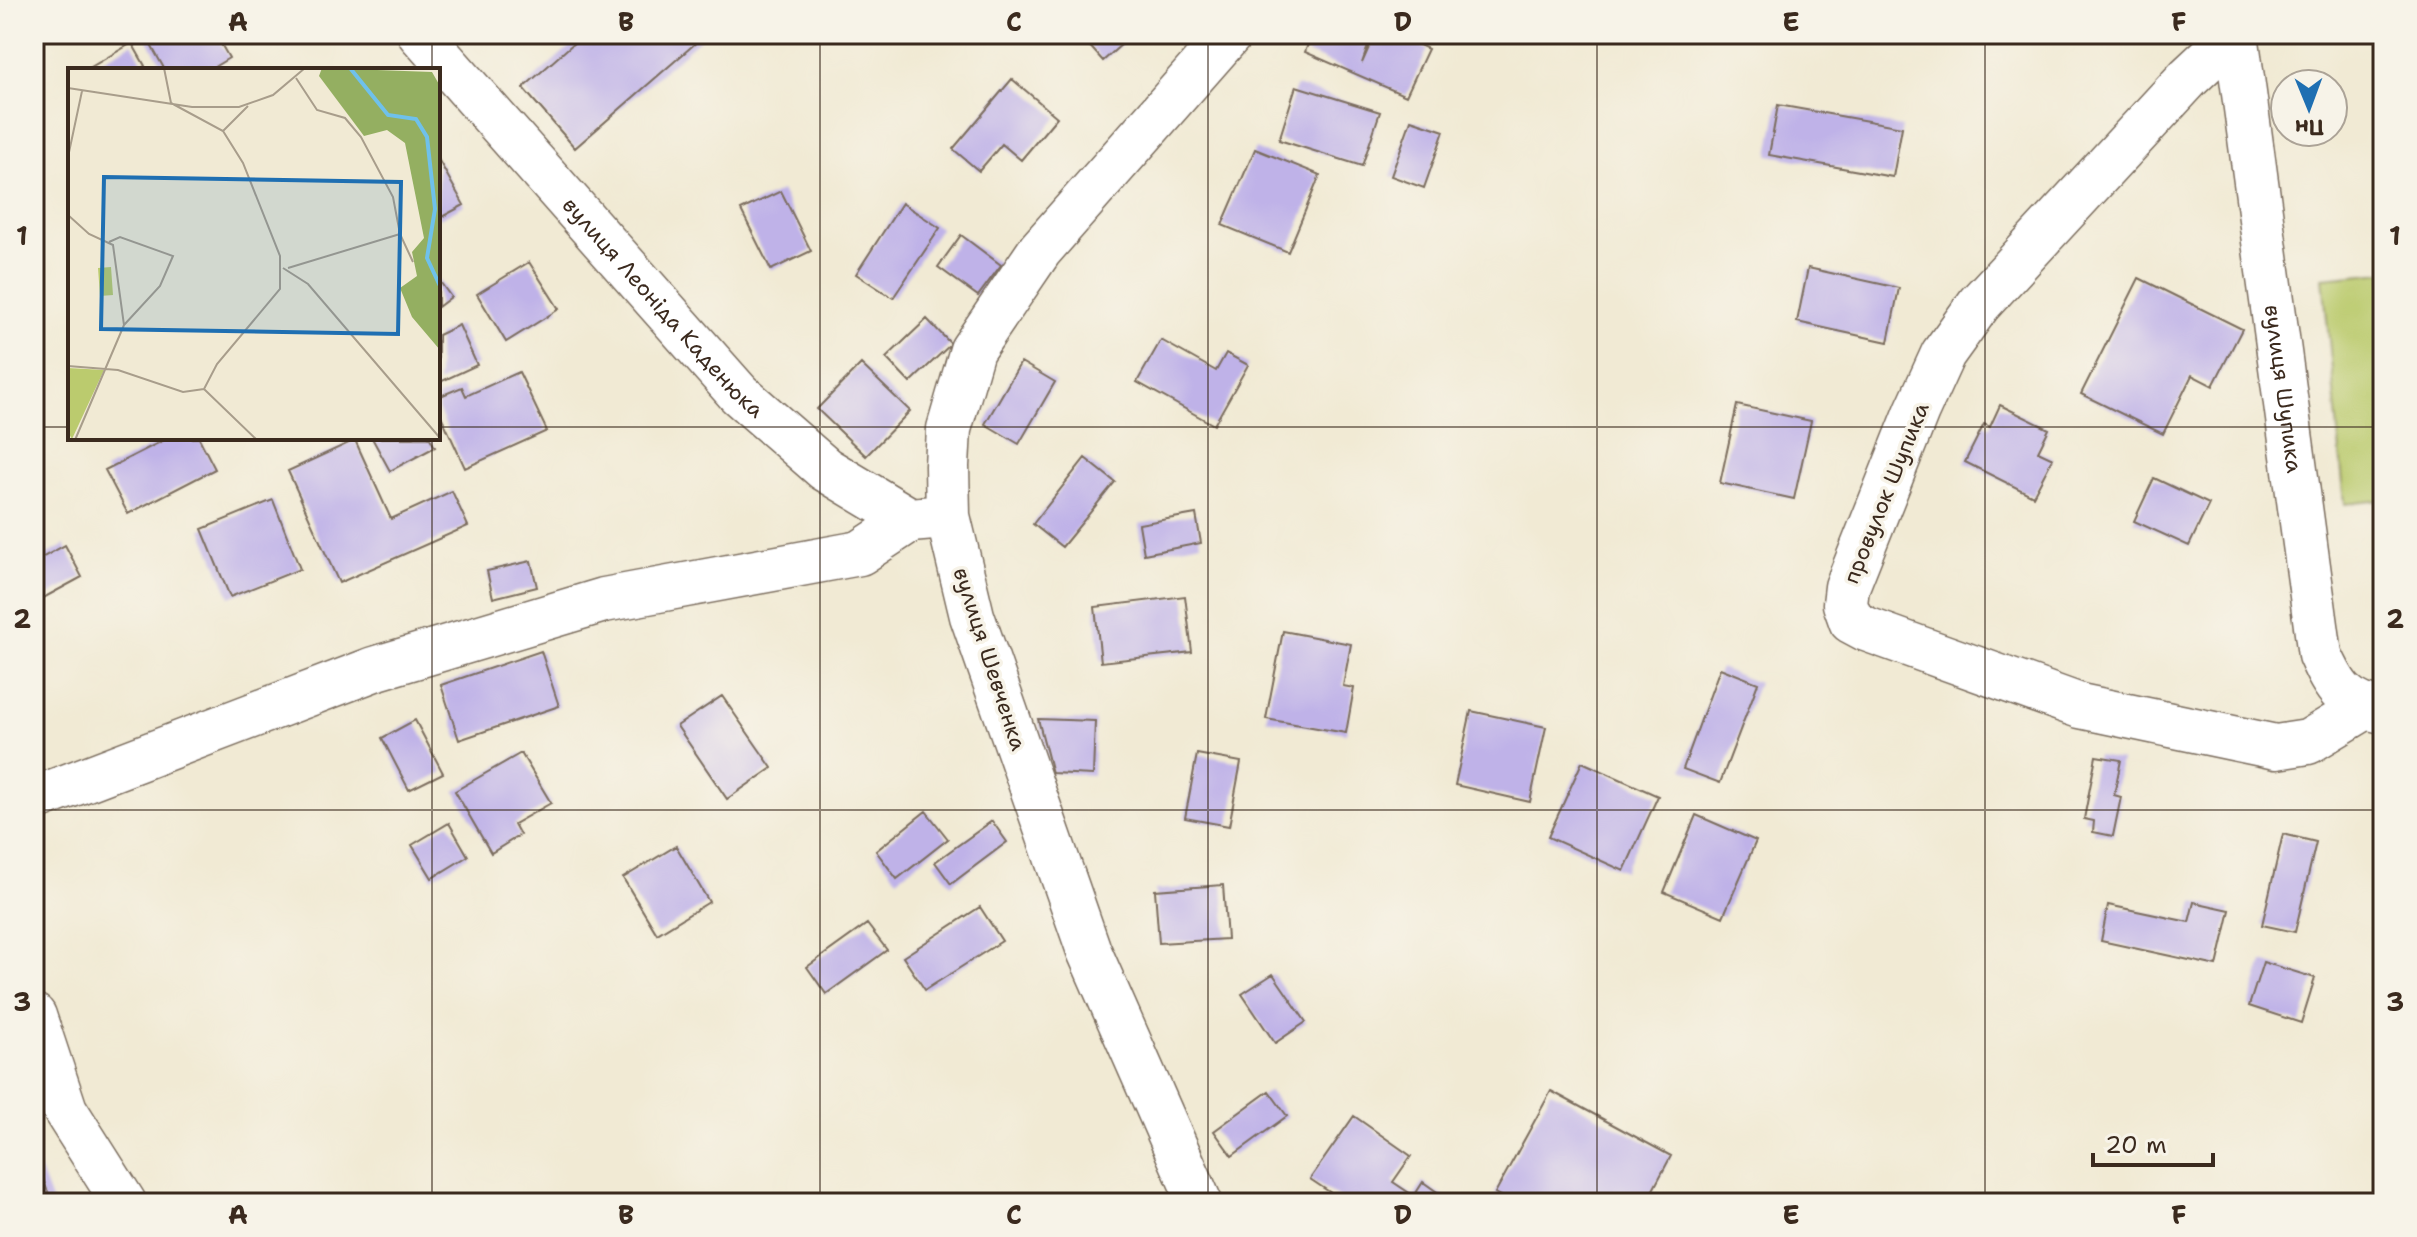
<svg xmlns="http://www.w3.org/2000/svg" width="2417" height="1237" viewBox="0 0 2417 1237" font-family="'Shantell Sans',sans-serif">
<rect width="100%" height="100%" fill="#f7f3e8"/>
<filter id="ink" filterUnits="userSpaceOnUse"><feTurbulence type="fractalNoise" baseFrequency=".0125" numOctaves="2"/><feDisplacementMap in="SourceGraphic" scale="16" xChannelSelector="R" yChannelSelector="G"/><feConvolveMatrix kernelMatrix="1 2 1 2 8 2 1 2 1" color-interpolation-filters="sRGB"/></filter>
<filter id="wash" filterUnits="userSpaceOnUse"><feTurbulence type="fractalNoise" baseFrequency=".006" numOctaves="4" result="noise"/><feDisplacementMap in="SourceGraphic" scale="32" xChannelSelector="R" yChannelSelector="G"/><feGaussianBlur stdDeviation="1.8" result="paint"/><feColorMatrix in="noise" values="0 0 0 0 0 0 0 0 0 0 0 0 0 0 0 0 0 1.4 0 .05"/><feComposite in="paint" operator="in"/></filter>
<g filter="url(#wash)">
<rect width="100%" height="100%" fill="#f1ead4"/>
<path fill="#bbcb6e" stroke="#7b7a46" stroke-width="2" d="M2383 272V500L2345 504 2323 278Z"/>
<g id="blocks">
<path fill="#bfb2e8" d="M159 34H239L221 44 229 58 209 70H165L148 40Z
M584 34H706L575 148 523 88Z
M1079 34H1133L1103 61Z
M1312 34H1345L1369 43 1362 63 1375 34H1396L1428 49 1406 96 1305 52Z
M132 43 145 66 138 70H86Z
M1012 79 1057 117 1021 160 1002 144 979 171 953 149Z
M1296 86 1380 112 1362 166 1279 140Z
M1778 105 1902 127 1893 177 1769 155Z
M1411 120 1444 131 1424 188 1391 176Z
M1255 149 1320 175 1288 252 1222 225Z
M438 159 464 205 438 219Z
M781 191 811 251 771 270 741 210Z
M902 203 940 228 893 298 856 274Z
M961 235 1001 265 978 296 938 267Z
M529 262 559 309 506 342 477 294Z
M1808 268 1899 288 1888 342 1797 322Z
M2139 278 2242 329 2213 386 2192 375 2163 434 2081 394Z
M438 279 451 297 438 307Z
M927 319 951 344 910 383 886 358Z
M459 325 477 365 438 383V335Z
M1161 340 1216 371 1226 353 1248 365 1214 425 1137 382Z
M1021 362 1055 382 1019 444 985 424Z
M861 364 910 411 866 456 817 409Z
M519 372 547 431 465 468 438 409V397L462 387 466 396Z
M1737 405 1811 421 1794 499 1720 483Z
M2000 405 2049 429 2038 451 2053 458 2033 496 1965 462 1984 424 1990 427Z
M168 438H199L215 469 128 514 105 470Z
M372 438H430L435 447 390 471Z
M355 440 391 519 452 491 468 526 339 583 288 471Z
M1085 458 1115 482 1062 547 1033 524Z
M2154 478 2209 504 2189 546 2134 521Z
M273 500 300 569 230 597 202 529Z
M1196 514 1201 543 1144 554 1139 524Z
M65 545 82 577 34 603V562Z
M531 561 537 587 493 598 487 571Z
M1185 596 1192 652 1101 662 1095 607Z
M1283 631 1351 644 1343 686 1354 688 1346 733 1266 719Z
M541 651 559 706 459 740 441 685Z
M1720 668 1758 683 1720 783 1683 769Z
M722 696 772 768 727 799 677 726Z
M1471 711 1546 727 1530 802 1455 785Z
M1038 719 1095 721 1093 775 1052 773Z
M415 720 443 773 409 790 382 738Z
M521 753 551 803 514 824 520 835 491 853 455 791Z
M1197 754 1241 762 1229 826 1185 818Z
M2096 756 2121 760 2114 795 2121 797 2113 836 2093 832 2094 821 2084 819Z
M1582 762 1658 796 1624 871 1548 837Z
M926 811 948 839 897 879 876 851Z
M1696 815 1756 841 1723 917 1664 892Z
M992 821 1007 842 951 884 935 862Z
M449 823 468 856 432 878 412 845Z
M2283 834 2316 842 2295 932 2262 925Z
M676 846 709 902 657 934 623 878Z
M1223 885 1227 939 1159 943 1155 890Z
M2194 902 2230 910 2217 966 2101 941 2108 905 2189 922Z
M980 907 1002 941 925 990 903 957Z
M867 924 887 950 826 994 807 967Z
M2263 962 2315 978 2301 1023 2249 1006Z
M1273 974 1306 1022 1275 1043 1242 994Z
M1269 1091 1287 1116 1232 1156 1214 1131Z
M1551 1091 1671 1156 1646 1203H1514L1495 1193Z
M1354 1116 1411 1156 1393 1182 1414 1196 1423 1182 1447 1199 1445 1203H1346L1310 1179Z
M34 1155 52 1203H34Z"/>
</g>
</g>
<g filter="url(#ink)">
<use href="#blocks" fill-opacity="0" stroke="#7b6d5e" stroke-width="2"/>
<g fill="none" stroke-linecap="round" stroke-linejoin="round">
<defs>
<g id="minor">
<path id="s1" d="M420 34 739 394 825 469 910 520 934 518"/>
<path d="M2235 34 2189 77 1979 304 1943 354 1917 411 1847 587 1845 604 1851 621 1866 629 2080 706 2276 747 2308 742 2364 708"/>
<path id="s2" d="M2236 34 2320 655C2335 688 2344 704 2383 711"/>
<path d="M34 799 374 669 604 600 860 553 910 520"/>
<path d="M34 1016 65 1110 124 1203"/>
<path d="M1200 1203 1089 951 972 616 948 516 947 466 949 429 972 350 1040 250 1230 34"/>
</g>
</defs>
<use href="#minor" stroke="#7b6d5e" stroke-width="47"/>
<use href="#minor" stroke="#fff" stroke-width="44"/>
</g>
</g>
<path fill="none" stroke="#3b2a1e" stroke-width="2" stroke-opacity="0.55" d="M432 34V70M820 34V1203M1208 34V1203M1597 34V1203M1985 34V1203M34 427H70M438 427H2383M432 438V1203M34 810H2383"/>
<g text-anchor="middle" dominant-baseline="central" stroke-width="7" stroke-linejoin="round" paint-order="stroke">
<g font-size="22" fill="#3b2a1e" stroke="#f7f3e8">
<text stroke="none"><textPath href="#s1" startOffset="366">вулиця Леоніда Каденюка</textPath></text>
<text stroke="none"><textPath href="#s2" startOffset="358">вулиця Шупика</textPath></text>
<text transform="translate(1886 493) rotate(-68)">провулок Шупика</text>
<text transform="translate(990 659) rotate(72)">вулиця Шевченка</text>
</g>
</g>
<g transform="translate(68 68)">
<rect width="372" height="372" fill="#f1ead4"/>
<path d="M43 199 45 227 32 228 30 200ZM0 300 36 302 4 371 0 364Z" fill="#bbcb6e"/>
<path d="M254 0 364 4 372 18V282L344 249 332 220 349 208 344 184 356 170 337 75 319 62 296 68 251 8Z" fill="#94af61"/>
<path fill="none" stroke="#6fc1eb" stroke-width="4" d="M282 0 320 47 348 51 359 69 367 141 359 190 372 218"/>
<path fill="none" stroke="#a89d8b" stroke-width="2" d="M96 0 103 35 155 63 175 95 212 188V221L149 296 136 321 189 372M228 10 249 42 277 50 293 69 325 129 332 166M0 20 124 39H171L205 27 237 0M155 63 180 38M0 89 14 23M0 147 21 166 45 177 56 257 7 372M332 166 345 194M41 174 52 169 105 188 92 218 56 257M215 200 240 216 372 370M220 200 332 166M0 298 50 302 115 324 136 321"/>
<path fill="#1f6fb2" fill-opacity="0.15" stroke="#1f6fb2" stroke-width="4" d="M36 109 333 114 330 266 33 261Z"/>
<rect width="372" height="372" fill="none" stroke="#3b2a1e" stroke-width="4"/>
</g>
<rect width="2417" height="1237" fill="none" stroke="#f7f3e8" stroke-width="88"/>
<g transform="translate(2309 108) rotate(179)"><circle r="38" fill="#f7f3e8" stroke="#aca397" stroke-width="2"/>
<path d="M0-6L14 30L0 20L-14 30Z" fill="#1f6fb2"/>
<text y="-12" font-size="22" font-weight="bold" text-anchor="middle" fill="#3b2a1e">Пн</text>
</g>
<path d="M2093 1153v12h120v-12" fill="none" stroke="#3b2a1e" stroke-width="4"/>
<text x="2105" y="1153" font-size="24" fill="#3b2a1e" stroke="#f7f3e8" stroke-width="6" paint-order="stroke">20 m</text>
<rect x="44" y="44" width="2329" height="1149" fill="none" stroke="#3b2a1e" stroke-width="3"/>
<g font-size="26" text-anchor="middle" font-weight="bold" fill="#3b2a1e">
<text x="238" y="31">A</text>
<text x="626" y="31">B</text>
<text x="1014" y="31">C</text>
<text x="1403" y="31">D</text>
<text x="1791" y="31">E</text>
<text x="2179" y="31">F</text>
<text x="22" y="245">1</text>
<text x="2395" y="245">1</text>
<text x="22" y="628">2</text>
<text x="2395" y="628">2</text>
<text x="22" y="1011">3</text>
<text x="2395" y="1011">3</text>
<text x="238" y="1224">A</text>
<text x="626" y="1224">B</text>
<text x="1014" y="1224">C</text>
<text x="1403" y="1224">D</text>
<text x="1791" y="1224">E</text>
<text x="2179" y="1224">F</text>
</g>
</svg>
